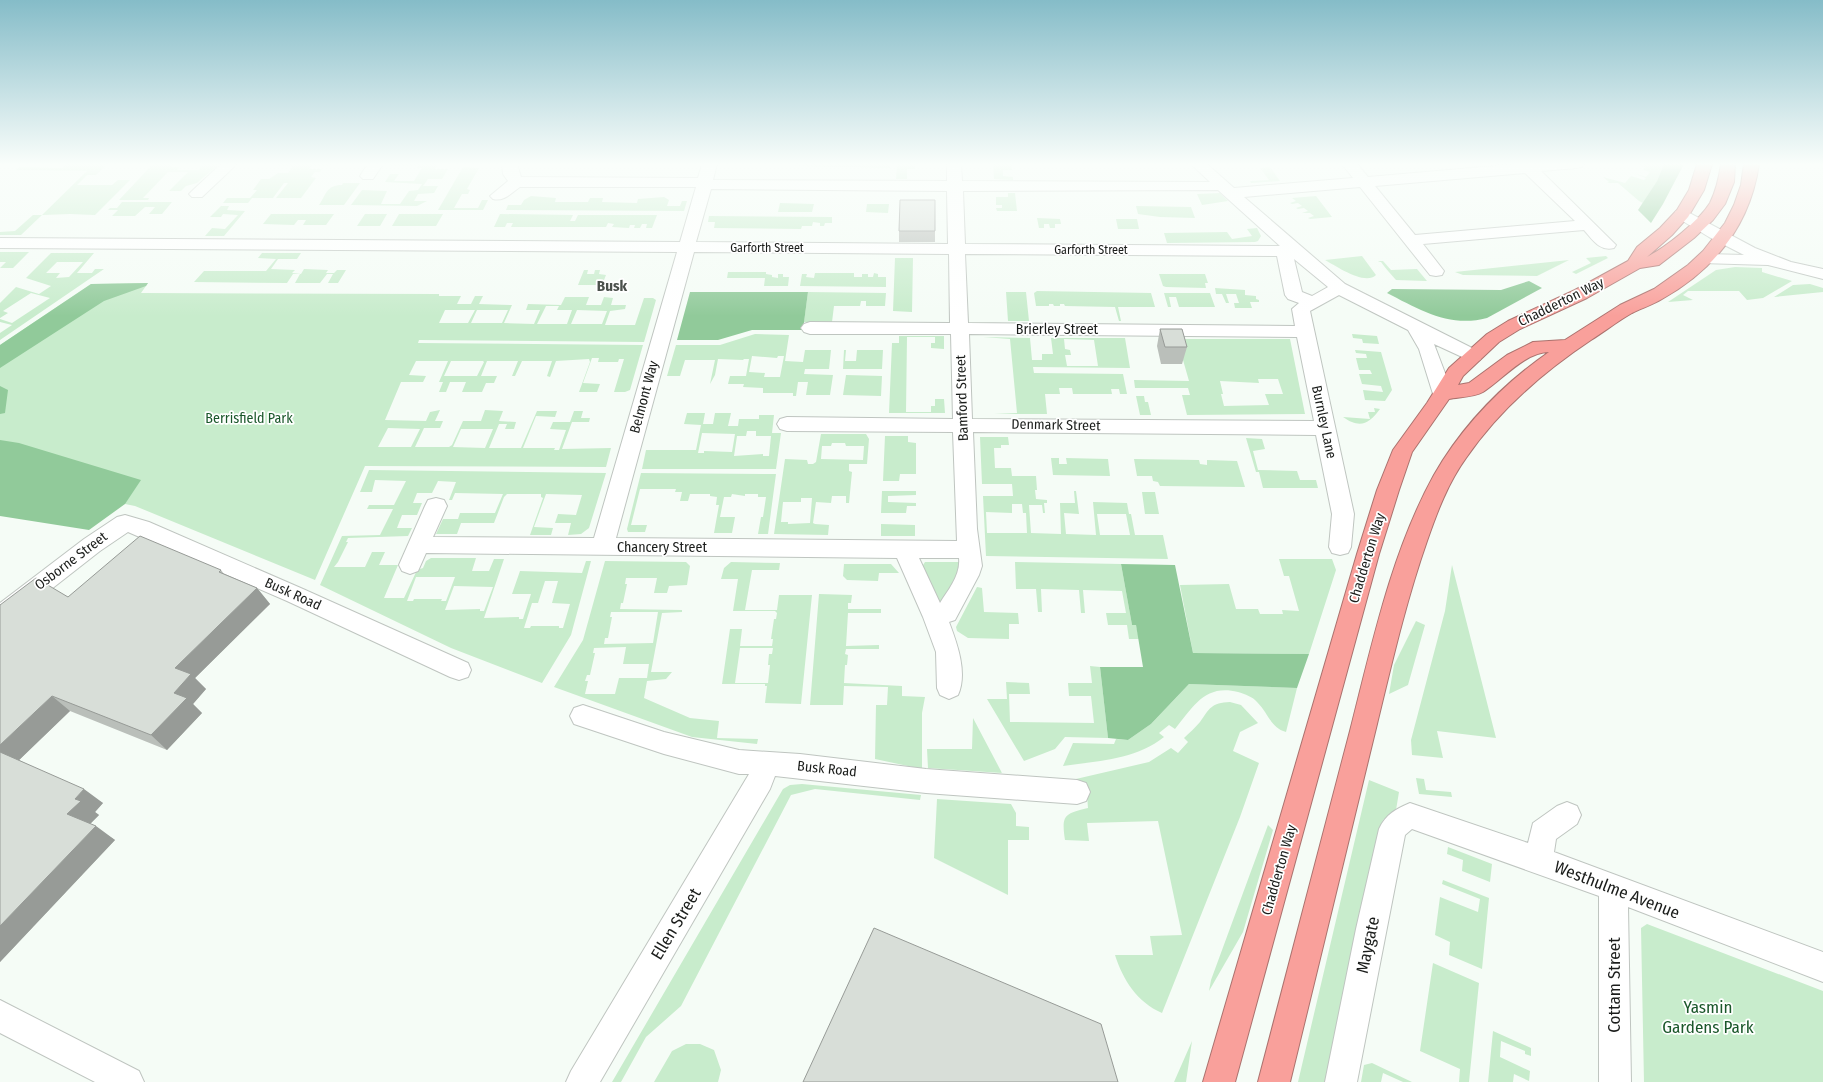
<svg xmlns="http://www.w3.org/2000/svg" width="1823" height="1082" viewBox="0 0 1823 1082" font-family="'Fira Sans Condensed',sans-serif">
<rect width="100%" height="100%" fill="#f5fcf6"/>
<path fill="#c8eccc" fill-rule="evenodd" d="M66 164H107L96 175H87L77 185H112L118 180H130L95 215 70 214 42 215 21 235H0V232L15 231 33 215H42L87 171 16 170 19 167 63 168Z
M153 164H173L171 167H179L177 170H199L202 164H219L197 183 186 186 181 191H169L188 172H168L143 198H149L148 200H119Z
M277 164H331L329 166H311L309 169H322L320 172H315L311 177 316 178 301 198H276L288 183H284L273 198H252L248 203H223L227 198H250L257 190H253L261 179H269L278 173H288L293 166H276Z
M388 164H437L435 169H448L442 179H428L423 186H438L434 193 418 194 414 201H427L417 206 351 205 362 190 387 191 381 204H400L409 191 418 190 422 184 385 182 390 174H399L394 181H414L422 168H417L418 166H390Z
M884 164 890 165V168L765 165Z
M897 164H915V169H907V179H896Z
M993 164H1012V170H1003V176L1013 177V180L994 179Z
M1637 164H1664L1657 181 1643 203 1639 201 1618 183H1607L1609 182 1603 177 1625 183 1631 176 1644 180 1646 178 1633 173 1646 177 1650 172 1643 170 1645 167Z
M463 167 479 168 467 189 470 190 468 194H462L454 208H478L482 200H488L483 210H438Z
M1270 167 1280 181 1251 183 1250 181 1269 180 1260 168Z
M343 183H360L344 205H319C326 195 326 185 342 185Z
M1008 193H1015L1017 211H997L996 208H1002V205H996V197H1008Z
M1220 193 1228 201 1202 205 1197 194Z
M531 196 556 198 555 202H588L590 198H603L602 202 637 203 638 199 664 197 669 200 667 206H680L682 201H687L684 211 506 210 508 205H521L524 200Z
M1316 196 1332 217 1310 219 1308 218 1314 216 1310 213H1302L1308 211 1304 208 1298 209 1296 208 1302 206 1298 203 1292 204 1290 203 1296 201 1292 198Z
M122 202H172L162 214H149L155 207H145L135 216H112L118 210H108L110 208H117Z
M780 203 814 204 812 212H778Z
M867 204H889L888 213 866 212Z
M221 206H229L227 210 245 211 224 236H205L212 228 225 229 238 215 223 214 221 217H210Z
M1136 206 1191 207 1195 218 1160 217 1138 214Z
M271 214H334L326 225H303L306 220H298L294 225 263 224Z
M365 214H387L380 226H357Z
M399 214H443L436 226H392Z
M500 214 573 215 570 221H575L578 215H657L652 228H646L647 224H642L640 228H634L635 225H630L629 228 612 227 614 224 608 223 606 227H511L513 223H507L505 227H494Z
M709 216 832 217V223H825L824 226H820V223L813 222 812 226H802L801 229 714 228 715 222H708Z
M1037 218 1060 219 1061 224H1055V228H1050L1049 224H1044V228H1039Z
M1116 219H1137L1139 229H1118Z
M1257 228 1261 236 1258 241 1255 242 1167 243 1164 233 1227 232 1232 239 1252 236 1247 229Z
M0 252H29L13 268H0L6 262H0Z
M51 253H94L77 273H92L95 269H104L0 340V333L12 325 0 322V319L12 323 50 298 31 293 3 311 8 313 0 318V303L16 287 39 294 51 286 26 278ZM57 262H83L69 277 56 278 60 273H46Z
M262 253H301L297 259H278L271 269 295 270 292 273 301 274 304 269 328 270 326 273H334L337 270H346L338 283H328L333 274H327L320 283H295L300 274H293L287 283 194 282 204 271H266L276 259 258 258Z
M1362 256 1376 275C1365 286 1336 266 1325 260Z
M1606 256 1608 258 1576 274 1572 272 1591 263 1586 258Z
M895 258H913L912 312 893 311Z
M1569 260 1537 276 1463 275 1455 272Z
M1380 261H1383L1391 270 1417 269 1427 281 1396 280C1391 274 1386 269 1381 262H1378Z
M1735 267 1762 268V272L1792 281 1763 298 1747 300 1739 291H1688L1683 295 1693 300 1668 302 1716 270Z
M584 270H588L587 274H594L595 270H600L599 274 606 275 602 285H578Z
M728 272H766V274L772 275V277L778 278V274H783V277H789L788 286H764L765 278H727Z
M815 273H854V277H862V274H868V277H873L874 273 878 274V277H886V287L800 286 802 274H807L806 277 814 278Z
M1159 274H1205L1208 283H1205L1206 288 1166 287 1163 286Z
M148 283 141 293 439 294V296H461L457 304H471L475 296H483L479 304 512 305 504 323 534 324 540 310H526L528 304 561 305 565 297H589L586 305H601L604 297 613 298 611 305H626L625 309 610 311 605 325H635L644 298H653L656 300 644 342 419 340 418 343 643 345 630 390 625 392H614L624 359H619L618 362H598L599 358H592L583 383 600 384 597 392H579L590 362 589 359 556 361 550 377 547 376 552 361H522L515 376H512L518 361H487L481 376H497L494 383H486L482 392H462L466 382H450L446 392H439L443 382H439L448 361H416L409 375 426 376 423 382H401L385 420 426 421 430 412 440 410 435 421H443L440 428H424L415 447H449L452 445 463 421H481L485 410 503 411 499 421 516 422 514 429H505L507 424H499L489 448H521L537 411H557L555 417 536 416 523 448H555L554 450H559L566 430 550 429 553 422H570L574 411H583L581 418H590L589 422H572L562 449 611 448 606 467 365 466 315 580 135 506 125 504 0 448V345L91 284ZM546 306H559L557 310H572L567 324H537ZM445 310H475L468 323H439ZM477 310H508L502 323H471ZM577 310 607 311 602 324H571ZM451 361H483L484 362 477 376H444ZM388 428 420 429 411 447H378ZM461 429H493L485 448 453 447Z
M1810 284 1823 288V292L1774 297 1793 285Z
M1215 288 1245 290V295L1256 296V299L1259 300V302H1250L1252 308H1235L1234 303H1239L1236 294H1226L1229 303H1226L1222 294H1216Z
M1037 291 1151 293 1155 307H1118L1121 321H1119L1115 307 1065 306 1064 304H1060V306H1054L1053 304H1049V306H1036L1034 293Z
M808 292 886 293 885 306H866V301H861L860 306H834L832 322H804Z
M1006 292H1026L1029 321H1008Z
M1164 293H1210L1215 307H1179L1176 297H1169L1171 307H1168Z
M755 334 789 335 785 361 803 362 805 350H831L829 369H805L804 374 833 375 830 395H806L808 382H798L796 396H793V393H763V388L743 387 744 384H728L730 376H746L749 359H744L743 360 718 359 715 375 710 384 715 360H685L680 376H667L676 345H720ZM752 356 777 358 778 356H784L780 377H764L765 373 749 372Z
M1352 334 1377 336 1379 344 1363 343 1362 339 1353 338Z
M899 336H944V349L931 348V343H935V337H907L906 412H931V406H935V399H944L945 413H889L892 343H899Z
M983 337 1030 338 1032 360H1042V354H1053L1051 338H1125L1130 368 1033 367 1034 373 1123 374 1127 394H1120L1119 389H1111L1112 394H1073L1072 388H1059L1060 394H1045L1047 414H994L1017 413 1010 339ZM1064 339 1094 340 1098 366H1067L1065 355H1071L1070 350 1065 349Z
M1177 339H1290L1305 414 1187 415 1182 395H1190L1188 388H1135L1134 380 1189 381ZM1258 379H1278L1283 394H1265L1269 405 1224 406 1221 394H1223L1220 381 1259 383Z
M844 350H846L845 361H856L857 350H883L882 369H843Z
M1355 350 1381 352 1392 390 1385 401 1365 400 1363 390 1383 392 1381 386 1362 384 1359 374H1372L1370 370H1359L1356 358H1367L1366 354 1356 353Z
M846 375 882 376 881 396 843 395Z
M1136 396H1144L1145 402H1148L1151 415H1140Z
M1374 408 1380 409C1369 424 1360 429 1343 417L1370 419 1368 412H1375Z
M687 413H705L703 424H713L715 413H731L728 426H738L739 419H759V415H774L772 433H781L776 469H642L646 450H696L701 425 684 424ZM747 431H756V436H771L769 456H763V454L734 456 737 436H746ZM702 433 735 434 732 452 704 451V453H698Z
M821 434H866L869 439 867 464H849V471L852 472 849 503H846V496H832L831 503 816 502 813 523 815 524 829 525 828 535 774 534 785 459 807 460 808 464H813L816 462ZM832 443H845L846 446H864L863 460 821 459 822 446H831ZM801 498H812L810 523 788 524V522H781L783 502H801Z
M885 436H908V442L916 443V474H900L899 481H883Z
M980 437H1008L1009 445H1001V448H994L995 468H1011L1012 476H1036L1037 490H1035L1036 499 1047 500V503H1044L1045 513H1043L1042 505H1029L1031 533 1061 534 1060 503H1075L1074 491H1076L1079 514 1064 513 1066 534 1096 535 1093 502 1127 503 1129 514H1131L1135 535H1163L1168 559 986 556 983 496H1013L1012 484H982ZM1012 504H1022L1023 513H1026L1027 533H987L986 512 1012 513ZM1097 514H1126L1130 535H1100Z
M1246 438 1262 439 1265 449 1253 451 1258 470 1297 471 1300 480H1316L1318 488H1263L1259 472H1256Z
M1051 458H1059V464H1067L1066 458 1108 459 1110 476 1053 475Z
M1134 459 1199 460 1200 464 1207 465V460L1237 461 1245 487 1160 486 1158 482 1153 481 1152 476H1137Z
M369 470 606 473 589 528 581 534 568 535 571 523H555L558 514 576 515 582 495 546 494 534 527 553 528 551 535H530L543 498 541 497V494H507L504 497 494 523H461L457 534H436L443 519H458L460 513H495L503 494 455 493 452 500H449L456 482 438 481 432 493H417L413 503H422L417 515H402L397 528H412L408 536 348 538 346 542H348L338 562 334 567H365L372 552H385L379 565H398L384 598H404L417 570 423 568 426 561 431 558H476L472 571H489L494 559H504L484 618 519 617V619H523L531 594H512L520 571 582 573 586 561H591L571 635 542 683 451 648 320 585 342 536 380 535 393 509H367L369 505H394L406 481 375 480 372 492H360ZM416 577H455L446 601H441L442 599H414L413 601H407ZM545 581H558L552 603 570 604 563 628H559V626H531L530 628H524L532 603H538ZM454 586 493 587 484 611H480V609L445 610Z
M641 473 776 474 768 534H758L761 517H763L766 497H758V494H745V496L732 494 731 497H724L720 517H735L732 533H714L719 505H716L717 497 710 496V494H690L688 501H680L682 492H675L676 489H640L631 525H647L645 532H628L627 529Z
M882 491H916V495L888 496V502L916 503V506H907L906 513H881Z
M1142 492H1155L1159 514H1145Z
M881 524 915 525V536H881Z
M1279 559H1332L1336 570 1309 654 1193 653 1180 585 1229 584 1236 609H1258L1260 614H1283L1282 610 1299 611 1289 576H1284Z
M605 561 686 562 690 566 687 585 669 586 667 593H654L657 578H626L625 584H627L623 603H621L620 609 682 610V612L662 613 651 672H672L666 679 647 681 644 698 690 718 719 721 717 738 758 739 757 744 692 737 554 687 583 640ZM611 612H658L653 643 604 644 605 638H608L612 617H610ZM626 647 623 664H649L647 678H619L615 694H585L588 681H585L587 675H590L595 653H593L594 648Z
M731 562 780 563 779 570H752L745 610H777L779 595H812L801 704 765 703 767 686H765V684H722L730 629H742L740 646H772L773 639H771L774 619H776L777 613 775 611H733L738 579H721L724 568ZM740 648H773L772 654H769L768 665H770L768 683H735Z
M925 562H959L960 572 941 603 936 601 921 568Z
M1015 562 1121 564 1132 625H1136L1139 639H1129L1127 625H1108L1106 613H1126L1122 591 1083 590 1085 613H1081L1079 590 1041 589 1042 612H1038L1036 589H1016Z
M844 564H891L899 573H879L878 581 847 580 843 576Z
M1452 565 1496 738 1437 731 1443 758 1412 755 1411 740 1445 611Z
M977 587 982 588 984 612 1018 613 1019 624H1009V639L968 638 957 631 956 627Z
M819 594 852 595 851 603H848V609H881V613H848L846 646 879 645V649H846L845 654 848 655 847 665H845L844 683 902 686V696L925 697 922 713V769L875 759 876 705H887L888 687 844 686 843 705H810Z
M1416 621 1425 625 1408 685 1389 694 1394 665Z
M1090 666 1100 667 1108 738 1065 737 1055 749 1024 761 987 699H1007L1006 682 1029 683 1030 694H1009L1010 722 1094 723 1091 696H1069L1068 683H1092Z
M1189 684 1297 688 1286 732C1270 727 1269 714 1257 702 1253 697 1245 694 1238 692 1205 684 1194 706 1175 729L1169 725 1159 733 1164 737C1135 760 1097 761 1063 766L1073 743 1114 744 1116 739 1128 740 1151 724Z
M1230 702 1241 705 1258 723 1240 732 1233 751 1259 763 1240 817 1162 1013C1137 1002 1123 980 1115 955H1153L1150 936 1182 935 1158 821 1087 823 1089 841 1065 840C1061 814 1065 814 1088 808L1086 784 1063 782 1149 762 1171 748 1178 753 1188 742 1184 738C1189 733 1195 728 1200 722 1210 708 1211 703 1230 702Z
M973 718 1002 773 928 768 927 749H972Z
M1416 778 1424 779 1426 790 1451 792 1452 797 1419 794Z
M1369 780 1399 792 1396 810 1383 820 1328 1082H1298Z
M802 784 921 795 920 800 815 789 791 795 681 1006 646 1037 621 1082H612L783 789 790 785Z
M937 799 1011 804 1016 813V826L1029 827V840H1008V895L934 858Z
M1268 825 1273 830 1243 932 1209 991 1211 980Z
M1448 847 1492 864 1490 882 1462 871 1463 860 1447 854Z
M1443 880 1489 898 1482 969 1449 955 1450 942 1435 935 1440 897 1478 912 1480 899 1442 884Z
M1647 924 1823 991V1082H1644L1641 928Z
M1433 963 1479 983 1469 1082H1459L1460 1069 1420 1051Z
M1493 1031 1531 1048V1056L1525 1054V1051L1501 1041 1500 1057 1530 1071 1529 1081 1514 1074 1513 1082H1488Z
M1192 1041 1186 1082H1174Z
M686 1044H700L714 1050 721 1070 718 1082H654L672 1051Z
M1372 1063 1412 1082H1403L1383 1073 1381 1082H1361L1364 1065Z"/>
<path fill="#91ca9a" d="M1664 164H1684L1663 204 1651 223 1638 210 1657 181Z
M1529 281 1542 288 1487 318C1450 328 1420 310 1387 293L1392 289 1501 290Z
M148 283 146 286 104 301 0 368V345L91 284Z
M690 292H808L803 330H752L718 340H677Z
M0 386 8 390 5 413 0 414Z
M0 440 19 443 141 480 125 504 89 530 0 516Z
M1121 564 1175 565 1193 653 1309 654 1297 688 1189 684 1151 724 1128 740 1108 738 1100 667H1143L1136 625H1132Z"/>
<g fill="none" stroke-linecap="round" stroke-linejoin="round">
<defs>
<path id="minor" d="M221 164H237L202 197H192L189 194 192 191Z
M368 164H383L373 179H363L360 176Z
M502 164H517L521 177 698 178 702 164H717L713 180 947 181V164H961L962 181 1210 182 1191 164H1207L1234 188 1353 178 1342 164H1357L1368 177 1518 164H1584L1582 167 1577 168 1541 171 1616 245 1614 248C1600 252 1592 239 1584 230L1423 244 1444 271 1442 275 1436 276 1430 275 1360 187 1244 197 1345 284 1480 352 1482 356 1480 360 1473 362 1434 344 1453 394 1450 398 1443 400 1436 398 1433 394 1419 349 1408 330 1339 295 1310 311 1354 514 1351 547 1348 553 1340 555 1332 553 1329 547 1332 514 1316 435 973 432 977 529 982 566 979 575 955 620 949 622C957 643 968 673 958 695L949 699 940 695 937 688 936 652 923 617 897 558 426 553 418 571 410 574 402 571 399 565 425 506 428 500 436 498 444 500 447 506 433 537 594 538 677 252 0 248V238L680 242 696 187H520C511 193 504 202 493 199L490 196 508 181 503 174ZM1525 173 1575 221 1415 235 1375 186ZM711 189 947 191 948 244 696 242ZM1218 190 1280 246 965 244 963 191ZM694 252 949 254 950 323 810 322 804 324 801 328 804 332 810 334H951L953 419 787 417 780 419 777 424 780 429 787 431 953 432 957 541 616 538ZM965 254 1277 256 1285 295 1288 299 1299 303 1292 309 1295 326 968 323ZM1294 259 1328 287 1312 296 1302 292ZM969 334 1297 337 1314 421 972 419ZM919 558H959C961 575 948 590 940 603Z
M1682 209 1755 248 1791 262 1823 269V279L1768 265 1701 263 1699 259 1701 255 1707 254 1744 255 1709 237 1676 217 1674 214 1676 211Z
M125 515 149 522 303 589 468 663 471 670 468 677 459 680 450 677 287 601 128 532 100 551 8 623 0 625V603L84 539 117 517Z
M583 705 664 732 739 750 800 754 926 769 1077 780 1086 783 1090 792 1086 801 1077 804 926 793 775 776 770 789 600 1082H566L571 1071 749 774H739L664 754 574 724 570 716 574 708Z
M1567 802 1577 806 1581 815 1577 824 1556 839 1554 852 1823 952V982L1628 907 1631 1082H1599V896L1412 829 1405 835 1357 1082H1325L1356 929 1379 829C1386 814 1396 809 1410 803L1528 843 1533 823 1557 806Z
M0 1000 139 1071 144 1082H95L0 1033Z"/>
<path id="highway" d="M1697 164H1712L1704 190 1688 217 1672 235 1647 257C1666 247 1699 221 1710 203 1716 191 1719 178 1721 164H1735L1734 182 1725 204 1713 220 1694 238 1659 265 1640 268 1587 298 1520 329 1499 342 1463 376 1458 385 1469 383 1507 355 1533 342 1565 340 1620 305 1654 289 1688 265 1703 251 1725 223 1734 205 1741 185 1744 164H1759C1750 225 1715 269 1662 299 1652 305 1642 308 1632 313 1618 321 1605 331 1591 340 1543 372 1499 410 1466 458 1448 483 1437 512 1427 541 1406 601 1392 662 1377 724 1348 843 1319 963 1290 1082H1258C1289 965 1319 848 1350 731 1372 645 1391 553 1434 475 1462 426 1503 384 1549 352 1525 352 1502 380 1483 392 1474 397 1459 397 1449 399L1412 452 1399 490 1379 554 1235 1082H1203L1357 554 1377 490 1393 450 1427 403 1449 368 1487 334 1508 321 1575 290 1628 261 1637 247 1660 228 1677 210 1689 190Z"/>
</defs>
<use href="#minor" stroke="#bfc5c0" stroke-width="2"/>
<use href="#highway" stroke="#ab726e" stroke-width="2"/>
<use href="#minor" fill="#fff" fill-rule="evenodd"/>
<use href="#highway" fill="#f9a09b" fill-rule="evenodd"/>
</g>
<path fill="#babfba" d="M899 231H935V242H899Z
M1160 329 1187 347 1182 364H1161L1157 346Z
M221 570 224 574 257 588 270 604 195 678 206 689 193 704 202 713 167 750 70 711 19 760 103 803 95 812 99 815 90 824 115 840 0 962V605L68 597Z"/>
<path fill="#979b97" d="M257 588 270 604 195 678 206 689 193 704 202 713 167 750 151 735 175 668Z
M52 696 70 711 15 764 0 753V745Z
M84 789 103 803 95 812 99 815 86 828 67 814 75 799Z
M96 826 115 840 0 962V926Z"/>
<path fill="#d8ded8" stroke="#979b97" d="M900 200H935V231H899Z
M1160 329H1182L1187 347H1165Z
M140 536 221 570 219 572 257 588 175 668 191 674 174 693 187 698 151 735 52 696 0 745V605L36 578 68 597Z
M0 752 84 789 75 799 81 801 67 814 96 826 0 926Z
M874 928 1101 1024 1118 1082H803Z"/>
<linearGradient id="sky" x2="0" y2="1"><stop stop-color="#85bcc8"/><stop offset="0.52" stop-color="#fafefb"/><stop offset="1" stop-color="#fafefb" stop-opacity="0"/></linearGradient>
<rect width="1823" height="316" fill="url(#sky)"/>
<g text-anchor="middle" dominant-baseline="central" stroke-width="3.5" stroke-linejoin="round" paint-order="stroke">
<g font-size="12" fill="#1b1d1b" stroke="#fff">
<text x="767" y="248">Garforth Street</text>
<text x="1091" y="250">Garforth Street</text>
</g>
<g font-size="14" fill="#1b1d1b" stroke="#fff">
<text transform="translate(1561 302) rotate(-26)">Chadderton Way</text>
<text x="1057" y="329">Brierley Street</text>
<text transform="translate(644 397) rotate(-75)">Belmont Way</text>
<text transform="translate(962 398) rotate(-92)">Bamford Street</text>
<text transform="translate(1324 422) rotate(78)">Burnley Lane</text>
<text transform="translate(1056 425) rotate(1)">Denmark Street</text>
<text x="662" y="547">Chancery Street</text>
<text transform="translate(1367 558) rotate(-73)">Chadderton Way</text>
<text transform="translate(71 561) rotate(-37)">Osborne Street</text>
<text transform="translate(293 594) rotate(24)">Busk Road</text>
<text transform="translate(827 769) rotate(6)">Busk Road</text>
<text transform="translate(1279 870) rotate(-74)">Chadderton Way</text>
</g>
<g font-size="14" fill="#1a572a" stroke="#fff">
<text x="249" y="418">Berrisfield Park</text>
</g>
<g font-size="15" font-weight="bold" fill="#4b514c" stroke="#fff">
<text x="612" y="286">Busk</text>
</g>
<g font-size="17" fill="#1b1d1b" stroke="#fff">
<text transform="translate(1617 890) rotate(21)">Westhulme Avenue</text>
<text transform="translate(676 924) rotate(-59)">Ellen Street</text>
<text transform="translate(1368 945) rotate(-78)">Maygate</text>
<text transform="translate(1614 985) rotate(-90)">Cottam Street</text>
</g>
<g font-size="17" fill="#1a572a" stroke="#fff">
<text x="1708" y="1007">Yasmin<tspan x="1708" dy="20">Gardens Park</tspan></text>
</g>
</g>
</svg>
